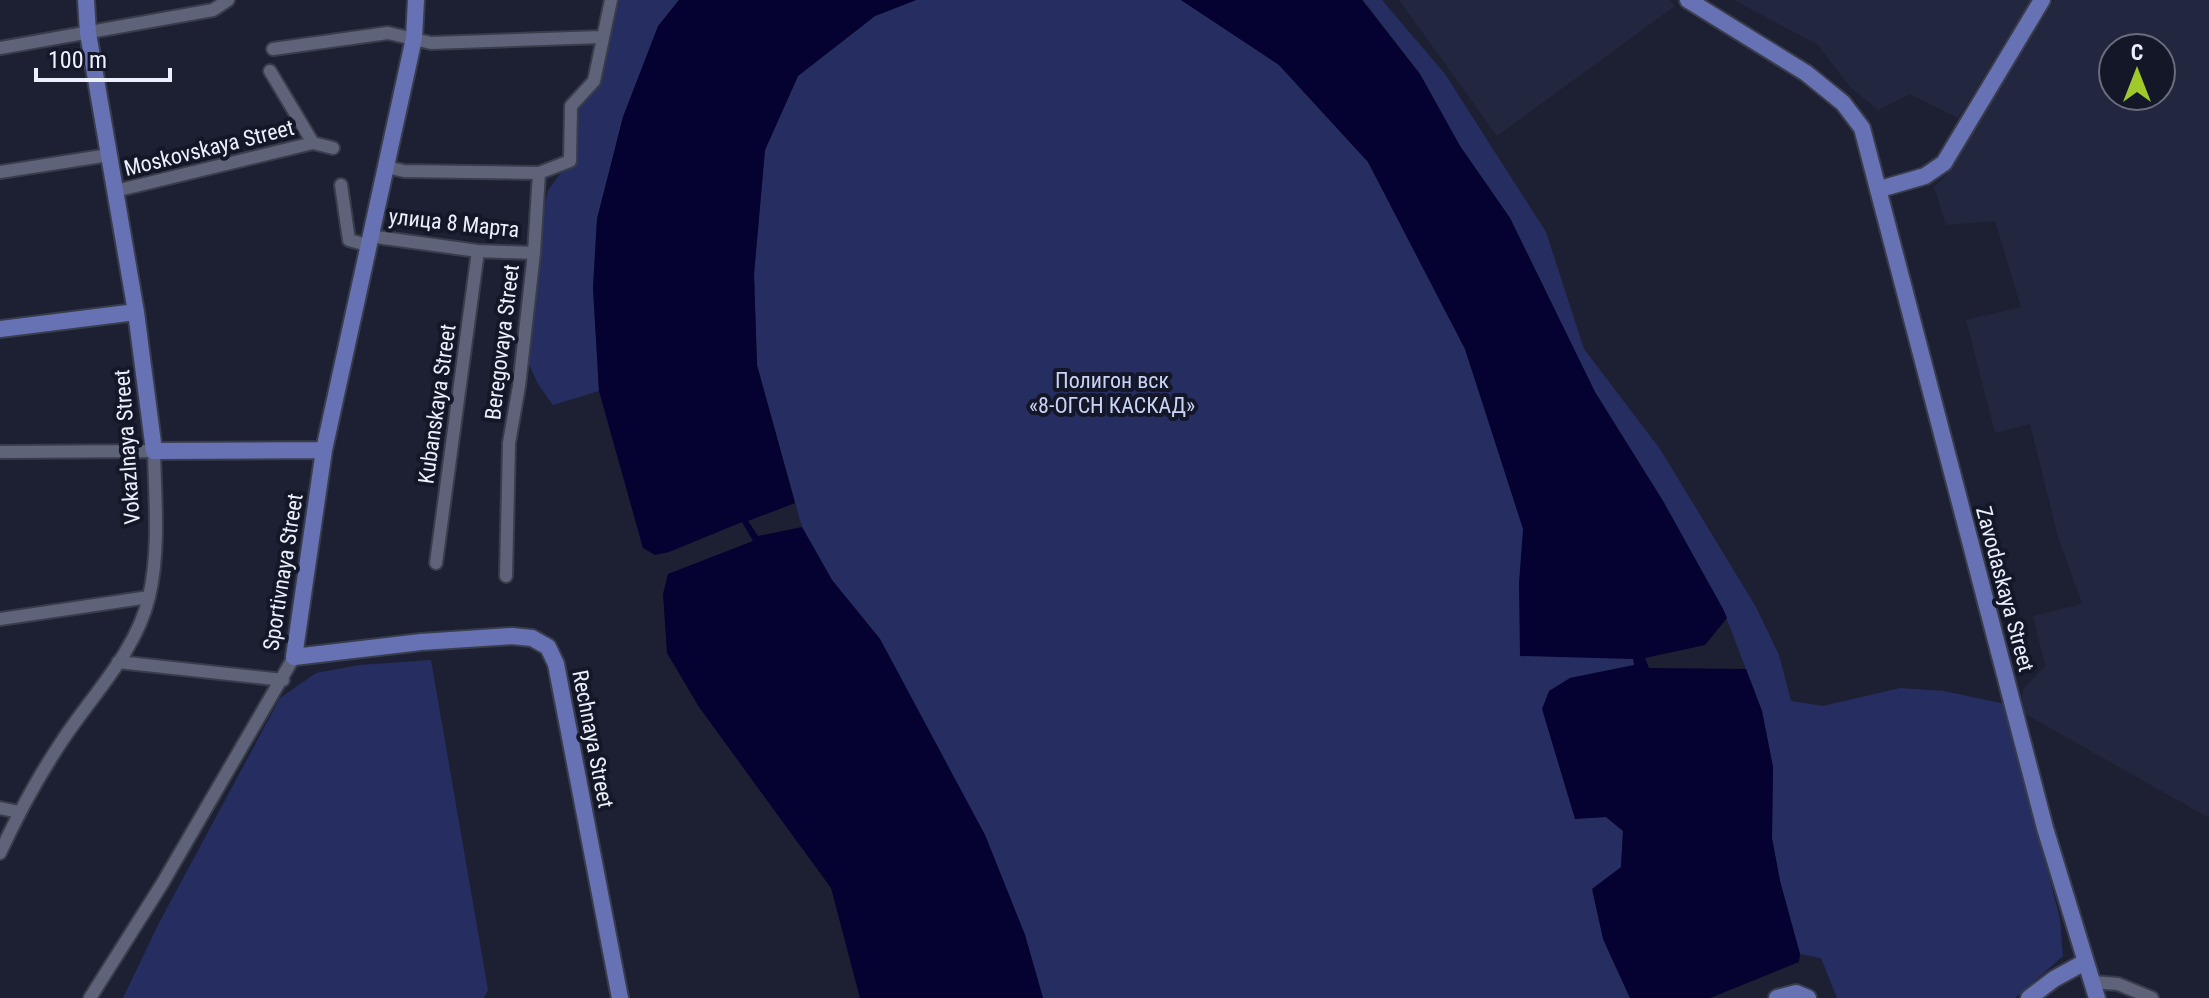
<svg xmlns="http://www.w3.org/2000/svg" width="2209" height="998" viewBox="0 0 2209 998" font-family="'Roboto Condensed',sans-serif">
<rect width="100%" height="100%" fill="#1c2032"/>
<path fill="#22273f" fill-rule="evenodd" d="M1399 0H1670L1675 6 1497 136Z
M1734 0H2031L1958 118 1910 94 1878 110 1849 86 1818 45Z
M2054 0H2209V818L2020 711 2023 689 2045 666 2033 616 2082 604 2058 537 2030 424 1995 433 1966 320 2021 307 1995 221 1946 225 1934 187 1947 174ZM2113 48H2161V96H2113Z"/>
<path fill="#262e61" d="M618 0H679L658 27 623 117 597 219 593 288 599 391 553 405 538 384 526 358 541 224 548 190 561 173 576 163 577 109 600 80 601 58Z
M916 0H1181L1279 65 1368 162 1465 349 1524 529 1519 585 1633 659 1635 665 1570 678 1606 817 1623 831 1621 867 1603 939 1630 998H1043L1025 935 985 835 880 639 832 580 802 527 757 365 754 274 765 150 798 76 875 16Z
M1363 0H1382L1445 74 1546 232 1584 349 1660 449 1756 607 1779 655 1791 701 1823 706 1900 688 1944 691 2005 704 2060 919 2063 956 2015 998H1837L1821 958 1800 954 1780 881 1772 838 1773 767 1762 711 1723 609 1663 501 1595 392 1510 218 1460 146 1420 74Z
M431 660 488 990 484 998H123L159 923 280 698 316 673 359 665Z"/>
<path fill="#050130" d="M679 0H916L875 16 798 76 765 150 754 274 757 365 795 503 748 521 758 536 802 527 832 580 880 639 985 835 1025 935 1043 998H860L831 888 699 707 667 653 663 594 668 574 753 541 742 522 669 552 655 555 643 548 599 391 593 288 597 219 623 117 658 26Z
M1181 0H1362L1420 74 1460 146 1510 218 1595 392 1663 501 1723 609 1727 618 1705 645 1645 658 1649 668 1746 669 1762 711 1773 767 1772 838 1780 881 1800 954 1799 962 1710 998H1630L1603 939 1592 889 1621 867 1623 831 1606 817 1575 819 1542 709 1549 691 1570 678 1634 665 1633 659 1520 656 1519 584 1523 529 1465 349 1368 162 1279 65Z"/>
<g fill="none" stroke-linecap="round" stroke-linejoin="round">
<defs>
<path id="minor" d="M0 48 213 10 228 0
M273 49 388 33 431 43 601 37
M270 71 313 143 333 148
M387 167 404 171 539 173
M0 172 109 155
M341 185 349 240 367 245
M115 191 313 143
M369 236 478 251 534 253
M0 452 154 451C155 499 160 550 149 597 136 652 92 695 62 741 38 777 18 814 0 853
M436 563 478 251
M506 576 509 443 519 386 534 253 539 173 570 161 571 106 594 81 611 0
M0 619 149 597
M118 662 283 680
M0 808 19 812
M2093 982 2118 984 2152 998
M90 998 162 884 294 657"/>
<path id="major" d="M86 0 88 33 136 312 154 451 324 450
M416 0 414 38 324 450 294 657 421 642 512 636 532 638 548 647 556 664 620 998
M1688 0 1806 73 1843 103 1862 128 2045 828 2097 998
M1880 189 1925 176 1944 163 2042 0
M0 329 136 312
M1777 998 1796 993 1808 998
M2029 998 2054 979 2085 962"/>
</defs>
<use href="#minor" stroke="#393c4b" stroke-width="16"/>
<use href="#major" stroke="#393c4b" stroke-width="20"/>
<use href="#minor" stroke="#5e6379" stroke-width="12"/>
<use href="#major" stroke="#6672b4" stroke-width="16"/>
</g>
<g text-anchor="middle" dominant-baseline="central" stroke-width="8" stroke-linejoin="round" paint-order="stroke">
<g font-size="22" fill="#eceffc" stroke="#131728">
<text transform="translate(209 148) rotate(-14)">Moskovskaya Street</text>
<text transform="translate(454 223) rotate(6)">улица 8 Марта</text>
<text transform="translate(502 342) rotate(-83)">Beregovaya Street</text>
<text transform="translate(437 404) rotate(-82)">Kubanskaya Street</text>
<text transform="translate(127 447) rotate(-94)">Vokazlnaya Street</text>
<text transform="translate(283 572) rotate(-81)">Sportivnaya Street</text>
<text transform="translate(2005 589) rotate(75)">Zavodaskaya Street</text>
<text transform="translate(593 739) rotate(79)">Rechnaya Street</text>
</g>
<g font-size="22" fill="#cad3f5" stroke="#131728">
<text x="1112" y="380">Полигон вск<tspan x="1112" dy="25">«8-ОГСН КАСКАД»</tspan></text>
</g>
</g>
<g transform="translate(2137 72)"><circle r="38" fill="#131728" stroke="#6a6d7d" stroke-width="2"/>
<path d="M0-6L14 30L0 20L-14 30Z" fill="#a0c92b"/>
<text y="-12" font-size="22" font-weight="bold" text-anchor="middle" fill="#eceffc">С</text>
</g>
<path d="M36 68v12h134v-12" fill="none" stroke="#eceffc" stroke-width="4"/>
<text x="48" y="68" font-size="24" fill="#eceffc" stroke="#131728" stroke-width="6" paint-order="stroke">100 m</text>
</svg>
